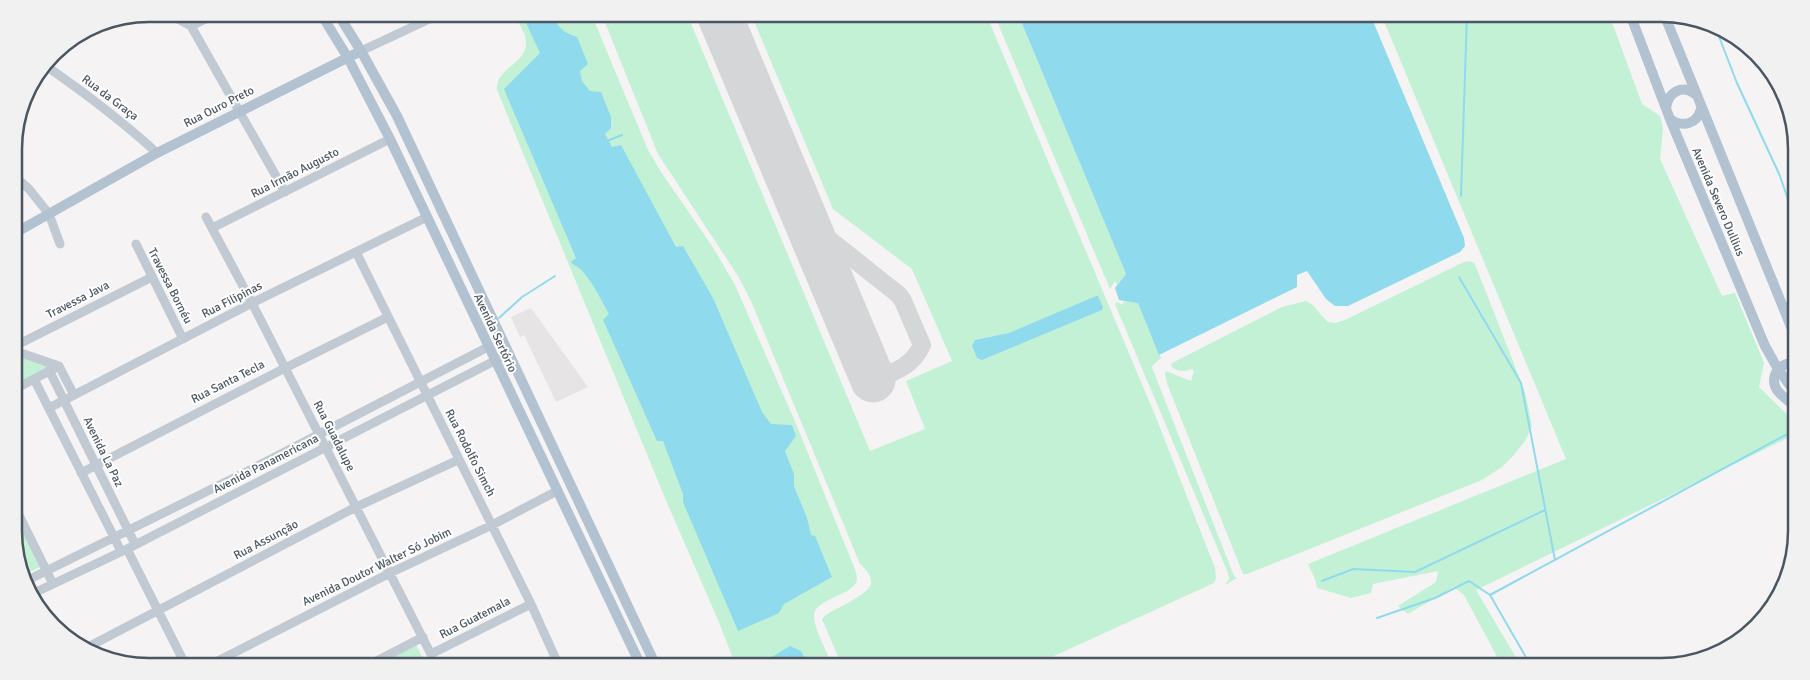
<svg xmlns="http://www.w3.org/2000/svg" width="1810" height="680" viewBox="0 0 1810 680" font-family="Signika,sans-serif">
<rect width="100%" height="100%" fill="#f5f3f3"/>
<path fill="#e6e4e5" d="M531 308 588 387 556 402 524 335 520 337 511 317Z"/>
<path fill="#c3f1d5" d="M513 14H585L595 23 648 150 661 172 712 246 735 285 797 426 854 567C855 570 857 575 857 579 855 596 816 597 814 615 813 627 828 654 833 666H736L718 620 665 498 497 90C495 67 527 65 526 42 526 33 518 22 513 14Z
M598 14H687L870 451 925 429 906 381 952 361 912 269 833 209 751 14H986L1155 415 1215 568 1216 578 1214 583 1032 666H842L822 619 826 615C835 609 869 594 871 584 872 576 865 568 860 564L751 301 738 276 658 154 606 25Z
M994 14H1018L1126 274 1117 285 1115 281 1110 289Z
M1381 14H1609L1642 104 1660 116 1663 128 1660 159 1722 296 1735 293 1764 363 1759 387 1796 423V434L1476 590 1521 666H1502L1464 595 1454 587 1408 614 1398 606 1436 582 1438 571 1373 584 1371 593 1351 598 1317 588 1315 579 1308 564 1566 459Z
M1470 261 1475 264 1525 392 1532 426 1525 441 1513 456 1502 467 1482 480 1247 574H1243L1168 386 1165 375 1166 371 1191 381 1194 371 1192 369C1185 372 1176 372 1171 366L1172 363 1282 307 1306 301 1313 305 1321 315 1328 322 1335 323 1345 320 1464 262Z
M1131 300 1138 303 1161 358 1152 366 1153 370 1234 576 1237 578 1225 585 1229 579 1228 573 1115 304 1117 302 1123 305V302Z
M15 356 50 366 15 385Z
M16 518 40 567 25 574 16 557Z
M416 645 427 666H376Z"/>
<path fill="#90daee" d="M526 14H552C559 28 562 32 577 37L588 64 580 71 582 81 590 91 601 92 611 117V128L605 134 612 147 621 145 676 247 683 246 713 298 762 412 771 424 792 425 796 436 785 451 794 474V486L807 518 811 535 815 536 832 577 784 604 779 613 738 631 683 502V494L663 441H657L603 320 609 314C601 300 594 284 583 272 580 267 575 267 571 262L576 258 504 89 540 53 526 23Z
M1018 14H1370L1464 238 1465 246 1460 252 1348 306H1335L1326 299 1307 271 1297 275V287L1159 355 1138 303 1119 300 1115 288 1126 274Z
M1096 296H1098L1103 307 1102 310 982 360 977 358 972 346 975 340 1009 333Z
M790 646 801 651 809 666H757Z"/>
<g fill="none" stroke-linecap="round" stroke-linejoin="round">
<path stroke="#90daee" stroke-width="2" d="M1716 29 1737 83 1780 176 1795 220
M607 141 622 135
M1461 196 1467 14
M1459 277 1521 383 1555 560
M499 318 522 297 555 276
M1322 581 1353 569 1415 572 1545 510
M1377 618 1435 598 1469 581 1490 595
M1531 666 1490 595 1791 432"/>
<path stroke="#d5d6d8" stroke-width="18" d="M778 153 806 216 816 229 899 295 903 301 922 345C912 367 894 372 873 380"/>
<path stroke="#d5d6d8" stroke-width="45" d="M719 14 873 380"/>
<path stroke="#c1cad2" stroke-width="9" d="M169 14 191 26
M191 14V26L285 192
M191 26 216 14
M361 51 440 14
M46 66C85 93 122 121 157 153
M14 176 29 189 49 214 60 244
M206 217 252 303 437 666
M212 228 390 139
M136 244 183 339
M356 252 531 604 559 666
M15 346 152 277
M15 351 59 366
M59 366 74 395
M49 370 135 544
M34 379 121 551
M15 389 59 366
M49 408 252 303 427 217
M81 473 285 368 388 317
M16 509 53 584
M127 549 186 666
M28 580 250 470 488 347
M34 593 127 549 508 354
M88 647 356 507 458 460
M431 654 531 604
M208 666 390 573 492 525 557 491
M367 666 423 637
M709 666 718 662"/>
<path stroke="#b3c2d1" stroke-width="10" d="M321 14 348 58 390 139 641 666
M338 14 361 51 397 116 656 666
M1630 14 1670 119 1765 346 1778 369 1796 394
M1664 14 1796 339
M1666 108C1668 92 1682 84 1695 94
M1670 119C1683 128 1697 124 1701 109
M15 233 157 153 361 51
M1796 363C1781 361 1768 376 1777 390 1781 396 1790 402 1796 407"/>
</g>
<g text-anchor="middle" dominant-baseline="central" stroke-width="4" stroke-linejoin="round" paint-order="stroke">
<g font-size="12" fill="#4a5661" stroke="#fff">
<text transform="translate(110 98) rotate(37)">Rua da Graça</text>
<text transform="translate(219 107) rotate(-27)">Rua Ouro Preto</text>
<text transform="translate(295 173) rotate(-27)">Rua Irmão Augusto</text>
<text transform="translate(1718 202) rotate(67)">Avenida Severo Dullius</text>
<text transform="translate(170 286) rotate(63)">Travessa Bornéu</text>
<text transform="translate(78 300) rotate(-27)">Travessa Java</text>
<text transform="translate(232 300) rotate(-27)">Rua Filipinas</text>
<text transform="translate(495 333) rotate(65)">Avenida Sertório</text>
<text transform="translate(228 382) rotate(-27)">Rua Santa Tecla</text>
<text transform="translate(334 436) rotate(63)">Rua Guadalupe</text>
<text transform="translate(103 452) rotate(64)">Avenida La Paz</text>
<text transform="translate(470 453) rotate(63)">Rua Rodolfo Simch</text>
<text transform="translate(266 464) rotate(-27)">Avenida Panamericana</text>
<text transform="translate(266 540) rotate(-28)">Rua Assunção</text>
<text transform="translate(377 567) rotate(-26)">Avenida Doutor Walter Só Jobim</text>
<text transform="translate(475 618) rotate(-27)">Rua Guatemala</text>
</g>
</g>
<path d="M0 0H1810V680H0ZM149 22H1661A127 127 0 0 1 1788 149V531A127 127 0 0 1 1661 658H149A127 127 0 0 1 22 531V149A127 127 0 0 1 149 22Z" fill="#f1f1f2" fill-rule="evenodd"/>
<path fill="none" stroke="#4a5661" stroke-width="2.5" d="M149 22H1661A127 127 0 0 1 1788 149V531A127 127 0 0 1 1661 658H149A127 127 0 0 1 22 531V149A127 127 0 0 1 149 22Z"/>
</svg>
